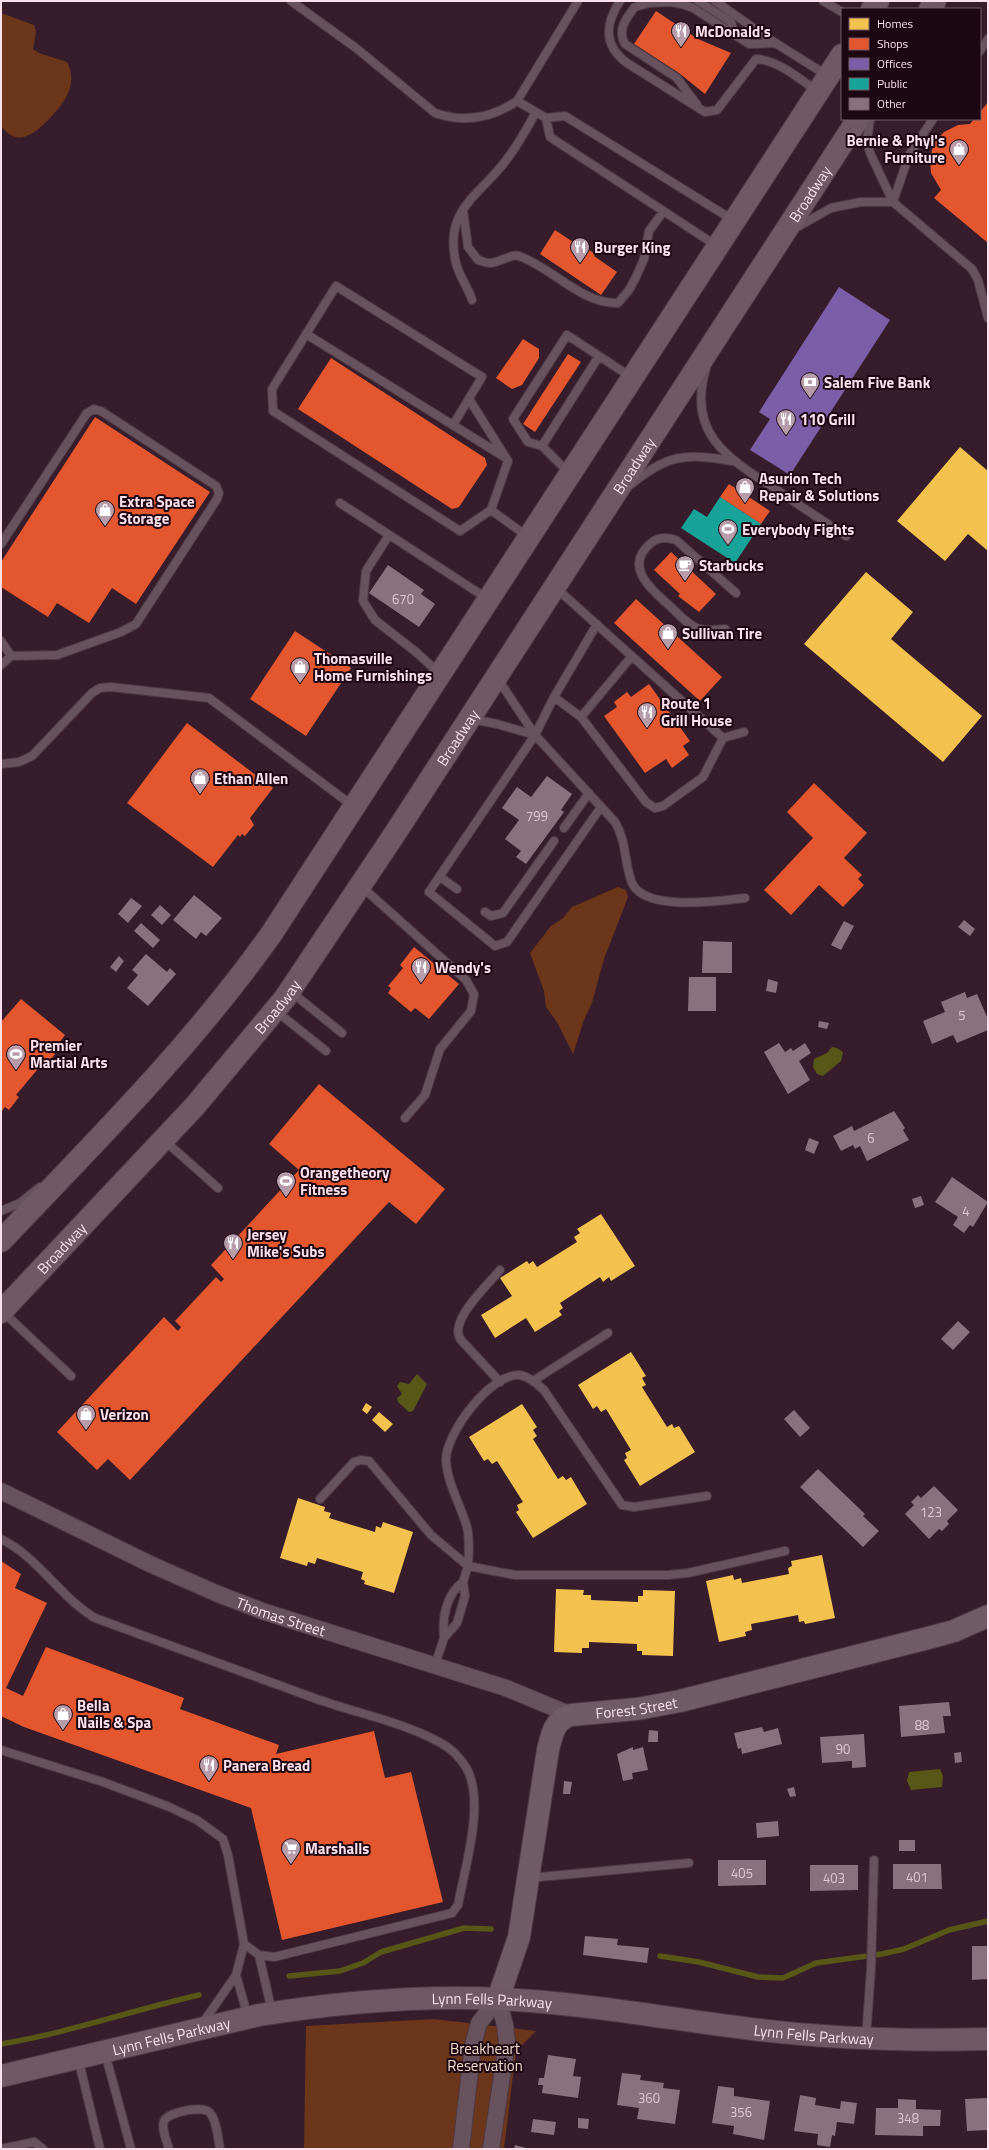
<svg xmlns="http://www.w3.org/2000/svg" width="989" height="2150" viewBox="0 0 989 2150" font-family="'Titillium Web',sans-serif">
<rect width="100%" height="100%" fill="#371c2b"/>
<path fill="#6b3619" d="M1 13 34 25 36 32 33 49 39 53 67 62C79 84 64 104 49 119 35 134 17 148 1 126Z
M618 887 626 890 628 897 604 959 592 1003 584 1020 573 1054 557 1022 546 1007 544 991 530 953 551 926 563 918 572 907Z
M434 2019 536 2031 516 2051 504 2149H304L306 2026Z"/>
<path fill="#595717" d="M832 1047 837 1048 843 1052 841 1061 823 1076 817 1074 813 1067 814 1059 827 1053Z
M417 1374 427 1384 413 1411 409 1412 398 1402 397 1398 402 1394 397 1386 400 1382 409 1384Z
M940 1769 943 1776 942 1787 911 1790 907 1781 909 1772Z"/>
<path fill="#f2c14e" d="M960 447 988 471V551L968 534 945 561 897 521Z
M866 572 913 612 891 639 982 716 943 762 804 644Z
M601 1214 635 1266 611 1281 609 1277 603 1282 600 1277 560 1303 563 1308 559 1311 562 1315 535 1332 526 1318 495 1338 481 1315 512 1296 500 1278 527 1261 529 1264 533 1261 537 1267 577 1242 574 1237 580 1233 577 1229Z
M631 1352 646 1376 642 1378 646 1385 642 1387 667 1427 672 1424 674 1428 679 1426 695 1452 640 1486 624 1460 627 1458 625 1453 631 1450 606 1409 601 1412 597 1406 593 1409 578 1385Z
M366 1403 372 1407 367 1414 362 1410Z
M522 1404 537 1427 533 1430 537 1436 533 1439 558 1479 563 1476 566 1480 571 1477 587 1504 533 1538 516 1512 519 1510 517 1505 523 1502 497 1461 492 1464 488 1459 484 1461 469 1437Z
M379 1412 393 1424 385 1432 372 1420Z
M298 1498 325 1507 324 1511 331 1513 329 1518 375 1532 376 1526 381 1528 383 1522 413 1532 394 1593 364 1584 365 1581 361 1579 363 1572 317 1558 315 1564 308 1562 307 1566 280 1558Z
M822 1555 835 1618 805 1624 804 1621 799 1622 798 1615 751 1624 752 1630 745 1632 746 1636 719 1642 706 1581 733 1575 734 1580 741 1578 742 1583 789 1574 788 1568 792 1566 791 1561Z
M556 1589 584 1590 583 1595H591V1600L638 1602V1596H643V1590L675 1591 673 1656 642 1655V1651H637V1644L589 1642V1648H582V1653L554 1652Z"/>
<path fill="#e4572e" d="M656 11 698 39 731 53 705 94 679 73 634 44Z
M988 102V243L934 198 941 190 931 173 930 158 934 143 944 132 958 125 970 124 974 119H980V112Z
M555 230 588 252 589 250 596 254 594 256 617 272 601 295 540 254Z
M523 339 539 349V358L522 385 512 389 496 378Z
M568 354 581 362 535 432 523 424Z
M331 358 485 458 487 465 459 507 452 509 298 409Z
M95 417 210 492 136 604 112 588 89 623 57 603 48 617 1 587V562Z
M729 484 770 511 761 524 720 497Z
M671 552 716 594 699 612 678 596 680 594 654 570Z
M636 599 722 677 700 701 614 623Z
M295 631 351 668 306 736 250 699Z
M649 684 690 741 683 746 689 755 672 768 666 759 645 773 604 716 617 707 614 702 627 692 631 697Z
M187 723 273 788 250 818 254 825 245 836 242 834 240 837 238 835 213 867 127 803Z
M814 783 867 833 844 858 862 875 858 879 864 885 843 907 819 885 791 915 764 890 813 838 787 812Z
M414 947 459 984 429 1019 415 1008 411 1012 388 993 391 988 388 986 403 968 400 965Z
M21 999 65 1035 52 1052 55 1054 45 1067 42 1064 16 1095 19 1097 9 1110 5 1107 1 1112V1022Z
M319 1084 445 1189 416 1224 389 1202 130 1480 108 1459 97 1470 57 1432 164 1317 178 1331 181 1327 175 1321 216 1277 221 1282 224 1279 211 1265 299 1170 269 1144Z
M1 1561 21 1574 15 1588 47 1603 6 1688 23 1696 46 1647 184 1698 180 1709 279 1745 276 1754 374 1731 385 1778 411 1772 443 1902 282 1940 251 1808 24 1727 1 1716Z"/>
<path fill="#7b5ea7" d="M839 287 890 320 790 475 750 450 770 419 759 412Z"/>
<path fill="#17a398" d="M720 497 761 524 735 563 681 528 694 509 707 517Z"/>
<g fill="none" stroke-linecap="round" stroke-linejoin="round">
<path stroke="#595717" stroke-width="5.5" d="M660 1956 699 1962 758 1977 783 1978 816 1963 882 1954 904 1949 949 1930 988 1921
M289 1976 340 1971 363 1963 381 1952 464 1928 491 1929
M1 2044C68 2033 133 2010 199 1995"/>
</g>
<path fill="#8a717e" d="M388 565 424 590 421 594 435 604 419 627 369 593Z
M547 776 572 794 561 810 564 812 526 864 516 857 521 851 505 839 519 820 502 808 517 787 531 797Z
M194 895 222 918 206 936 201 932 196 939 173 920Z
M131 898 142 906 128 923 118 914Z
M160 905 171 915 162 925 151 915Z
M964 920 975 929 970 936 958 927Z
M844 921 854 926 841 950 831 945Z
M141 923 160 940 153 948 134 931Z
M703 941 732 942V973H702Z
M146 954 167 972 170 968 176 974 148 1006 127 988 138 975 132 970Z
M119 956 124 961 116 972 110 967Z
M689 977H716V1011H688Z
M768 979 778 982 776 993 766 991Z
M965 992 967 998 977 994 988 1019V1030L957 1043 953 1035 932 1044 923 1021 945 1012 941 1002Z
M819 1021 829 1023 827 1029 818 1027Z
M779 1043 785 1052 791 1048 793 1051 805 1043 811 1053 799 1061 810 1080 788 1094 764 1052Z
M894 1111 905 1128 903 1130 909 1140 867 1161 860 1146 855 1149 853 1145 841 1151 833 1136 852 1126 854 1131Z
M809 1138 819 1142 814 1154 805 1150Z
M952 1177 988 1202 973 1227 970 1225 964 1233 953 1225 958 1217 935 1202Z
M921 1196 924 1205 915 1208 912 1199Z
M958 1321 970 1332 953 1350 941 1339Z
M794 1410 810 1428 800 1437 784 1419Z
M818 1469 865 1514 863 1516 879 1531 863 1547 800 1487Z
M934 1486 958 1510 947 1521 949 1524 942 1531 939 1529 929 1539 905 1514 914 1505 911 1502 918 1495 921 1498Z
M949 1702 951 1716H943L945 1733 901 1737 899 1706Z
M762 1727 764 1732 778 1728 782 1744 742 1754 741 1748 738 1749 734 1733Z
M649 1730 658 1731V1742H648Z
M864 1734 866 1767 852 1768V1761L822 1763 820 1737Z
M633 1747V1750L643 1747 648 1770 632 1773 633 1779 623 1781 617 1754Z
M961 1752 962 1762 955 1763 954 1753Z
M564 1781 572 1782 570 1794H563Z
M794 1787 796 1796 790 1797 787 1789Z
M778 1821 779 1836 757 1838 756 1823Z
M899 1840H915V1851H899Z
M718 1860H766V1885L718 1886Z
M893 1864H941L942 1889H893Z
M810 1865H858V1890L810 1891Z
M585 1936 618 1939 617 1945 649 1948 647 1963 583 1955Z
M972 1946H988V1979L972 1980Z
M548 2055 576 2059 573 2076 581 2077 578 2098 542 2093 543 2085H538L539 2078H544Z
M622 2073 641 2075 640 2080 664 2083 663 2088 680 2090 675 2124 637 2119 639 2108 617 2105Z
M718 2086 734 2088V2096L770 2101 764 2140 733 2134 734 2126 712 2123Z
M800 2095 816 2098 815 2105 840 2109 841 2101 857 2103 854 2124 837 2122 835 2136 832 2135 830 2147 817 2145 818 2134 794 2131Z
M988 2098V2130L967 2131 965 2099Z
M898 2099 916 2100V2109L941 2110 940 2126H923V2136L875 2135 876 2108H898Z
M578 2118 589 2119 588 2129 578 2128Z
M533 2119 556 2122 554 2135 531 2132Z
M515 2145 530 2149H514Z"/>
<g fill="none" stroke-linecap="round" stroke-linejoin="round">
<defs>
<path id="lane" d="M291 1 356 48 435 113C464 123 492 118 517 101L546 118
M620 1C605 24 603 45 627 63L705 112 717 110 756 59C778 60 800 79 818 92
M698 1 731 22 735 35
M715 1 769 39 828 76
M823 1 842 12
M980 51 988 39
M517 101 578 1
M697 105 677 78 625 44C617 30 626 18 635 7L649 3 670 2 682 4 693 8 749 44 776 43
M870 119 867 140 870 153 893 202 972 269 978 280 988 318
M893 202 909 155 933 119
M463 210 468 247 478 260C482 261 486 263 490 263 499 263 512 253 519 256 553 268 581 304 618 303L629 290 636 277 644 259 649 231 663 212
M794 229 831 208 861 202H893
M717 246 550 137 546 118 565 116 733 220
M472 300C468 287 459 276 456 263 443 209 480 196 507 159 518 145 527 128 536 112
M306 334 506 458
M706 369C686 434 729 459 777 490 800 506 823 521 846 536
M469 399 508 461 491 510 528 537
M453 425 482 377 336 286 272 389 273 411 460 531 491 510
M542 446 599 356
M569 473 542 446 528 442 513 419 567 335 631 377
M629 486C667 454 685 453 732 461
M340 503 488 599
M389 535 366 571 363 601 375 620 416 652 439 673
M1 544 87 413 94 409 101 411 216 486 219 493 217 499 136 624 121 632 57 655 11 656 1 665
M556 588 723 738 744 732
M597 624 554 697 535 735 429 892 495 946 507 942 601 807
M725 629C717 630 708 631 700 629 689 626 679 615 671 607 653 591 622 567 651 543 658 537 667 537 676 540L736 593
M1 641 11 656
M498 679 535 735 615 822C627 842 624 863 632 883 645 912 720 901 745 898
M554 697 581 717 646 802 655 808 663 806 703 777 723 738
M581 717 632 656
M472 719 497 724 535 735
M1 764 19 762 32 756 92 693 100 688 111 687 209 698 353 806
M564 828 589 793
M440 877 457 889
M361 886 466 980 474 994 471 1011 440 1049 425 1095 405 1118
M485 912 491 916 503 913 554 841
M290 991 342 1033
M276 1011 326 1051
M165 1141 218 1188
M1 1211 20 1203 40 1187
M3 1312 71 1376
M533 1381 608 1333
M500 1382 461 1340C447 1322 488 1285 500 1270
M707 1496 634 1507 622 1505 544 1390C537 1384 529 1376 519 1375 490 1374 446 1433 446 1460 447 1483 461 1506 467 1527 470 1540 469 1553 468 1566L515 1575H668L688 1573 785 1551
M320 1499 354 1462 361 1460 369 1461 431 1535 468 1566 463 1582 465 1596 457 1623 444 1638 435 1665
M1 1539C38 1557 60 1597 95 1618 168 1645 241 1672 314 1698 355 1713 400 1721 439 1742 451 1748 460 1757 467 1769 485 1803 465 1867 458 1905L452 1913 274 1957 259 1955 244 1944
M444 1638C442 1618 446 1594 463 1582
M1 1750 103 1782 167 1806 197 1820 223 1839 228 1855 244 1944 236 1975 202 2024
M529 1878 689 1863
M259 1955 272 2012
M236 1975 248 2017
M866 2038 871 1969 874 1860
M105 2053 131 2149
M78 2058 100 2149
M1 2149 34 2142 43 2149
M169 2149C167 2142 161 2128 164 2121 168 2112 203 2105 210 2113 217 2121 218 2139 220 2149"/>
<g id="street">
<path id="s1" d="M1 1491 150 1564 218 1594 265 1612 506 1688 571 1715"/>
<path d="M461 2149 473 2045 479 2023 498 1999"/>
<path d="M491 2149 507 2043 505 2025 498 1999"/>
</g>
<g id="secondary">
<path id="s2" d="M498 1999 519 1937 548 1750C552 1734 554 1720 571 1715L637 1709 680 1701 932 1637 954 1631 988 1616"/>
</g>
<g id="primary">
<path id="s3" d="M1 2076 259 2015C340 2002 419 1995 501 1999 586 2003 675 2020 760 2030 836 2039 912 2041 988 2039"/>
</g>
<g id="highway">
<path d="M872 9 878 1"/>
<path d="M930 9 935 1"/>
<path d="M1 1241C95 1142 193 1045 272 933L842 55"/>
<path id="s4" d="M1 1312 195 1106 285 998 394 835 858 119"/>
</g>
</defs>
<use href="#lane" stroke="#4d3843" stroke-width="10"/>
<use href="#street" stroke="#4d3843" stroke-width="18"/>
<use href="#secondary" stroke="#4d3843" stroke-width="24"/>
<use href="#primary" stroke="#4d3843" stroke-width="24"/>
<use href="#highway" stroke="#4d3843" stroke-width="24"/>
<use href="#lane" stroke="#67525d" stroke-width="8"/>
<use href="#street" stroke="#67525d" stroke-width="16"/>
<use href="#secondary" stroke="#705b66" stroke-width="22"/>
<use href="#primary" stroke="#705864" stroke-width="22"/>
<use href="#highway" stroke="#705864" stroke-width="22"/>
</g>
<defs>
<symbol id="restaurant-pin" viewBox="-11 -11 22 30"><path d="M0 17L-7.5 6A9.5 9.5 0 1 1 7.5 6Z" fill="#b79ca9" stroke="#1c0712"/><path d="M-5-6h1v4h1v-4h1v4h1v-4h1v5L-1.5 .5V6h-2V.5L-5-1ZM5-6V6H3V1.5H1.5Q1.5-4 5-6Z" fill="#fff"/></symbol>
<symbol id="shop-pin" viewBox="-11 -11 22 30"><path d="M0 17L-7.5 6A9.5 9.5 0 1 1 7.5 6Z" fill="#b79ca9" stroke="#1c0712"/><path d="M-5-2.5h2.3a2.7 3.5 0 0 1 5.4 0H5L5.5 6h-11ZM-1.5-2.5h3a1.5 2.3 0 0 0-3 0Z" fill="#fff"/></symbol>
<symbol id="bank-pin" viewBox="-11 -11 22 30"><path d="M0 17L-7.5 6A9.5 9.5 0 1 1 7.5 6Z" fill="#b79ca9" stroke="#1c0712"/><path d="M-6-4H6V4H-6ZM0-2.3a2.3 2.3 0 1 0 0 4.6a2.3 2.3 0 1 0 0-4.6Z" fill="#fff"/></symbol>
<symbol id="stadium-pin" viewBox="-11 -11 22 30"><path d="M0 17L-7.5 6A9.5 9.5 0 1 1 7.5 6Z" fill="#b79ca9" stroke="#1c0712"/><path d="M0-5a6.5 5 0 1 0 0 10a6.5 5 0 1 0 0-10ZM-3.5-1.8h7v3.6h-7Z" fill="#fff"/></symbol>
<symbol id="cafe-pin" viewBox="-11 -11 22 30"><path d="M0 17L-7.5 6A9.5 9.5 0 1 1 7.5 6Z" fill="#b79ca9" stroke="#1c0712"/><path d="M-5.5-4.5H6V0H3Q3 3.5 0 3.5H-2.5Q-5.5 3.5-5.5 0ZM3-3.2v2h1.7v-2ZM-6 4.5H4V6H-6Z" fill="#fff"/></symbol>
<symbol id="supermarket-pin" viewBox="-11 -11 22 30"><path d="M0 17L-7.5 6A9.5 9.5 0 1 1 7.5 6Z" fill="#b79ca9" stroke="#1c0712"/><path d="M-6-5.5h2.5l.6 2H6L4.5 2H-2.5L-4.4-4H-6ZM-1.5 3.2a1.3 1.3 0 1 0 .1 0ZM3 3.2a1.3 1.3 0 1 0 .1 0Z" fill="#fff"/></symbol>
</defs>
<g fill-rule="evenodd">
<use href="#restaurant-pin" x="670" y="20" width="22" height="30"/>
<use href="#shop-pin" x="948" y="138" width="22" height="30"/>
<use href="#restaurant-pin" x="569" y="236" width="22" height="30"/>
<use href="#bank-pin" x="799" y="371" width="22" height="30"/>
<use href="#restaurant-pin" x="775" y="408" width="22" height="30"/>
<use href="#shop-pin" x="734" y="476" width="22" height="30"/>
<use href="#shop-pin" x="94" y="499" width="22" height="30"/>
<use href="#stadium-pin" x="717" y="518" width="22" height="30"/>
<use href="#cafe-pin" x="674" y="554" width="22" height="30"/>
<use href="#shop-pin" x="657" y="622" width="22" height="30"/>
<use href="#shop-pin" x="289" y="656" width="22" height="30"/>
<use href="#restaurant-pin" x="636" y="701" width="22" height="30"/>
<use href="#shop-pin" x="189" y="767" width="22" height="30"/>
<use href="#restaurant-pin" x="410" y="956" width="22" height="30"/>
<use href="#stadium-pin" x="5" y="1043" width="22" height="30"/>
<use href="#stadium-pin" x="275" y="1170" width="22" height="30"/>
<use href="#restaurant-pin" x="222" y="1232" width="22" height="30"/>
<use href="#shop-pin" x="75" y="1403" width="22" height="30"/>
<use href="#shop-pin" x="52" y="1703" width="22" height="30"/>
<use href="#restaurant-pin" x="198" y="1754" width="22" height="30"/>
<use href="#supermarket-pin" x="280" y="1837" width="22" height="30"/>
</g>
<g text-anchor="middle" dominant-baseline="central" stroke-width="4" stroke-linejoin="round" paint-order="stroke">
<g font-size="13" fill="#e0c5d1">
<text x="403" y="599">670</text>
<text x="537" y="816">799</text>
<text x="962" y="1015">5</text>
<text x="871" y="1138">6</text>
<text x="966" y="1211">4</text>
<text x="931" y="1512">123</text>
<text x="922" y="1725">88</text>
<text x="843" y="1749">90</text>
<text x="742" y="1873">405</text>
<text x="917" y="1877">401</text>
<text x="834" y="1878">403</text>
<text x="649" y="2098">360</text>
<text x="741" y="2112">356</text>
<text x="908" y="2118">348</text>
</g>
<g font-size="15" font-weight="bold" fill="#fce1ed" stroke="#1c0712" text-anchor="start">
<text x="695" y="31">McDonald's</text>
<text x="945" y="140" text-anchor="end">Bernie &amp; Phyl's<tspan x="945" dy="17">Furniture</tspan></text>
<text x="594" y="247">Burger King</text>
<text x="824" y="382">Salem Five Bank</text>
<text x="800" y="419">110 Grill</text>
<text x="759" y="478">Asurion Tech<tspan x="759" dy="17">Repair &amp; Solutions</tspan></text>
<text x="119" y="501">Extra Space<tspan x="119" dy="17">Storage</tspan></text>
<text x="742" y="529">Everybody Fights</text>
<text x="699" y="565">Starbucks</text>
<text x="682" y="633">Sullivan Tire</text>
<text x="314" y="658">Thomasville<tspan x="314" dy="17">Home Furnishings</tspan></text>
<text x="661" y="703">Route 1<tspan x="661" dy="17">Grill House</tspan></text>
<text x="214" y="778">Ethan Allen</text>
<text x="435" y="967">Wendy's</text>
<text x="30" y="1045">Premier<tspan x="30" dy="17">Martial Arts</tspan></text>
<text x="300" y="1172">Orangetheory<tspan x="300" dy="17">Fitness</tspan></text>
<text x="247" y="1234">Jersey<tspan x="247" dy="17">Mike's Subs</tspan></text>
<text x="100" y="1414">Verizon</text>
<text x="77" y="1705">Bella<tspan x="77" dy="17">Nails &amp; Spa</tspan></text>
<text x="223" y="1765">Panera Bread</text>
<text x="305" y="1848">Marshalls</text>
</g>
<g font-size="15" fill="#fce1ed" stroke="#1c0712">
<text stroke="none"><textPath href="#s4" startOffset="1384">Broadway</textPath></text>
<text stroke="none"><textPath href="#s4" startOffset="1060">Broadway</textPath></text>
<text stroke="none"><textPath href="#s4" startOffset="736">Broadway</textPath></text>
<text stroke="none"><textPath href="#s4" startOffset="412">Broadway</textPath></text>
<text stroke="none"><textPath href="#s4" startOffset="88">Broadway</textPath></text>
<text stroke="none"><textPath href="#s1" startOffset="307">Thomas Street</textPath></text>
<text stroke="none"><textPath href="#s2" startOffset="365">Forest Street</textPath></text>
<text stroke="none"><textPath href="#s3" startOffset="499">Lynn Fells Parkway</textPath></text>
<text stroke="none"><textPath href="#s3" startOffset="823">Lynn Fells Parkway</textPath></text>
<text stroke="none"><textPath href="#s3" startOffset="175">Lynn Fells Parkway</textPath></text>
</g>
<g font-size="15" fill="#f4d9cb" stroke="#1c0712">
<text x="485" y="2048">Breakheart<tspan x="485" dy="17">Reservation</tspan></text>
</g>
</g>
<rect width="989" height="2150" fill="none" stroke="#fce1ed" stroke-width="4"/>
<rect x="841" y="8" width="140" height="112" fill="#1c0712" stroke="#765e6a"/>
<rect x="849" y="18" width="20" height="12" fill="#f2c14e" stroke="#765e6a"/>
<text x="877" y="28" font-size="12" fill="#fce1ed">Homes</text>
<rect x="849" y="38" width="20" height="12" fill="#e4572e" stroke="#765e6a"/>
<text x="877" y="48" font-size="12" fill="#fce1ed">Shops</text>
<rect x="849" y="58" width="20" height="12" fill="#7b5ea7" stroke="#765e6a"/>
<text x="877" y="68" font-size="12" fill="#fce1ed">Offices</text>
<rect x="849" y="78" width="20" height="12" fill="#17a398" stroke="#765e6a"/>
<text x="877" y="88" font-size="12" fill="#fce1ed">Public</text>
<rect x="849" y="98" width="20" height="12" fill="#8a717e" stroke="#765e6a"/>
<text x="877" y="108" font-size="12" fill="#fce1ed">Other</text>
</svg>
